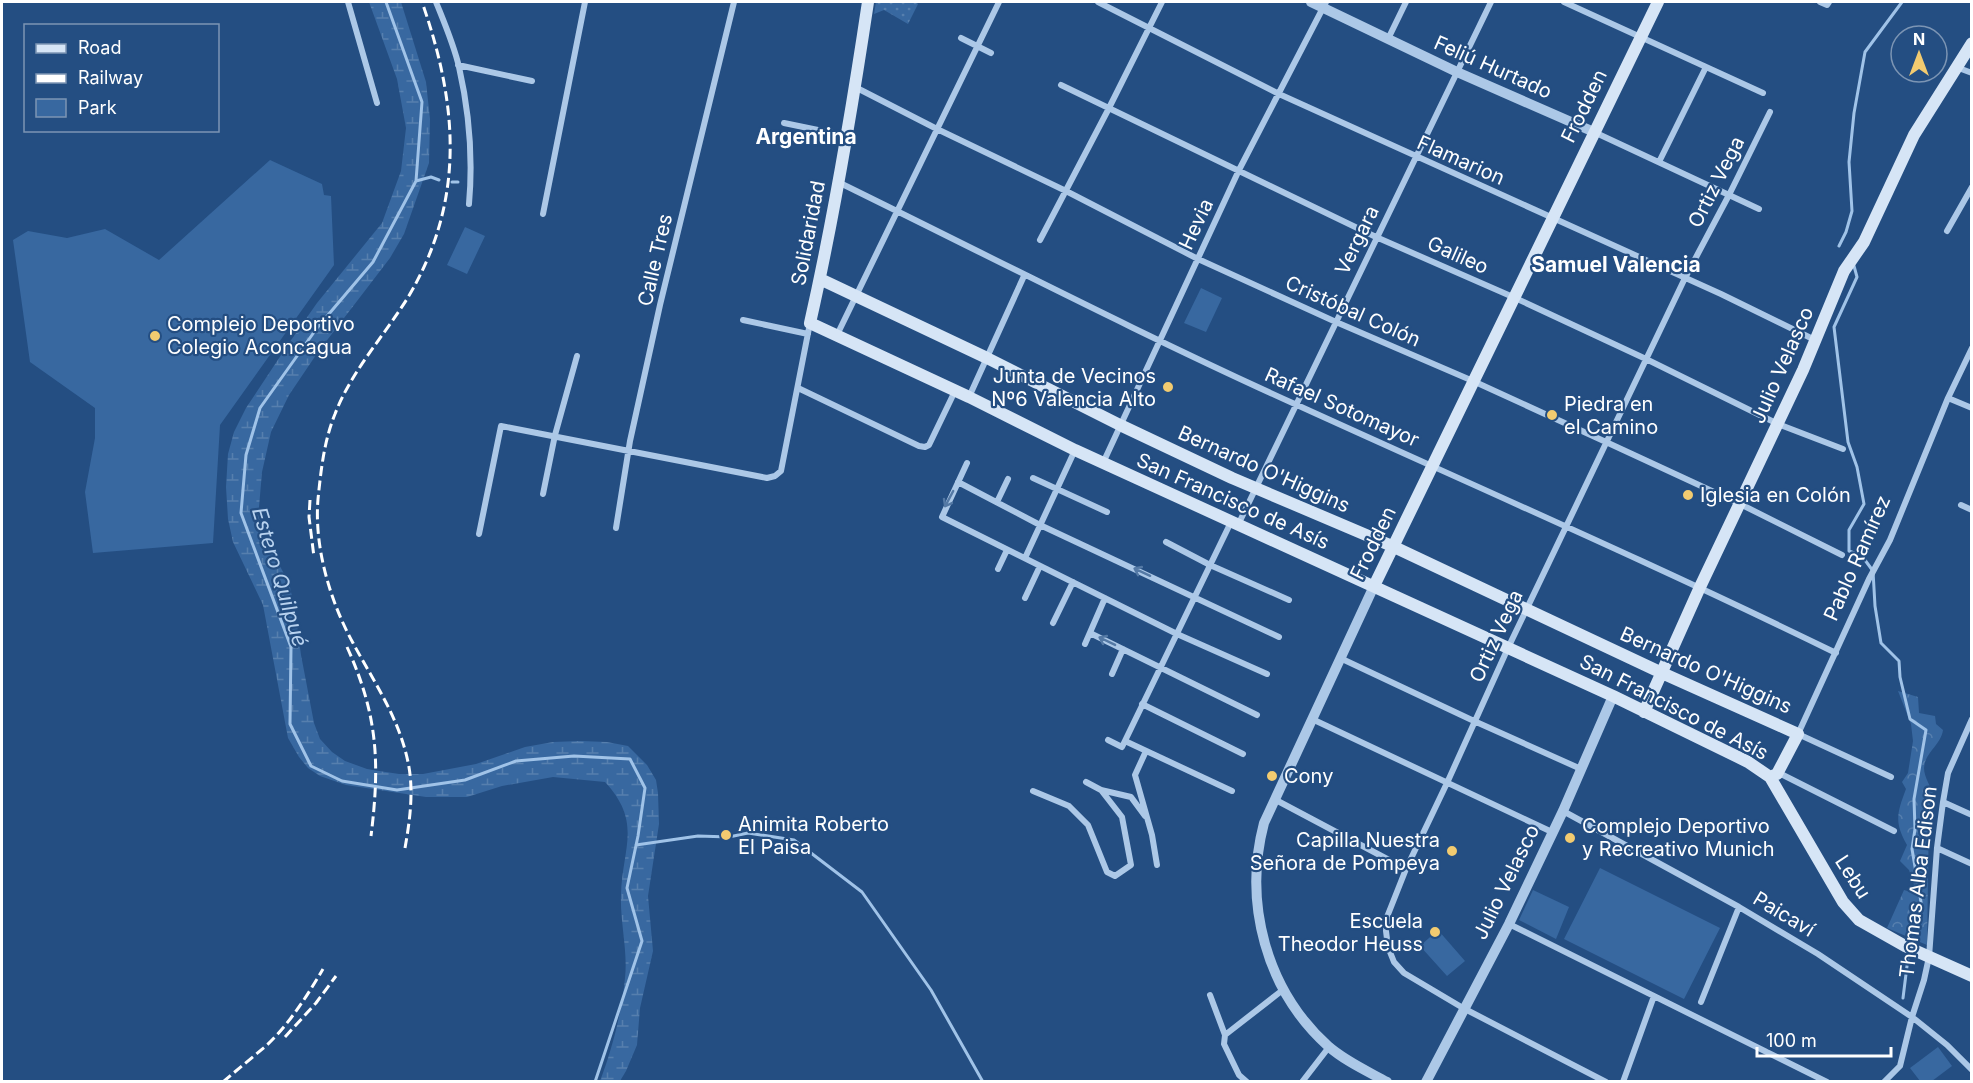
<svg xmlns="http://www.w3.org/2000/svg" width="1973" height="1083" viewBox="0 0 1973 1083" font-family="Inter,sans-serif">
<defs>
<pattern id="grass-dots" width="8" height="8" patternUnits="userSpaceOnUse" patternTransform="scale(1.5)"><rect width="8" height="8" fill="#3868a0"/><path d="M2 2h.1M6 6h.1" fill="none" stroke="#567fae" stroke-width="1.8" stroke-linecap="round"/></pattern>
<pattern id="forest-crowns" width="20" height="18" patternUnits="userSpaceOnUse" patternTransform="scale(1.5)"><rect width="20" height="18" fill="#3868a0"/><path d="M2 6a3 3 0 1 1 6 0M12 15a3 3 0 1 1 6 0" fill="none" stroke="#567fae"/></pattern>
<pattern id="wetland-marsh" width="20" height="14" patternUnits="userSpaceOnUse" patternTransform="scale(1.5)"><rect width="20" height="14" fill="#3868a0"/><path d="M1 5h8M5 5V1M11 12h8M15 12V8" fill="none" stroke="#567fae"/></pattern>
</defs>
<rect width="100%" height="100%" fill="#244e82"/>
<path fill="url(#grass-dots)" d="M876 2H916L918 4 908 24 884 10 874 14Z"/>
<path fill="url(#forest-crowns)" d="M1898 691 1918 697 1919 713 1935 716 1936 724 1943 730C1941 745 1925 752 1924 768 1924 777 1931 787 1934 796L1930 802 1929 812 1927 945 1887 928 1904 890 1917 894 1909 870 1900 861 1907 845C1894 822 1897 813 1906 789L1902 782 1908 773 1913 741 1911 724Z"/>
<path fill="url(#wetland-marsh)" d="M369 2H401L426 82 430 119 429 163 404 234 390 258 318 352 289 395 271 432 262 472 259 507 262 533 289 583 295 610 301 655 314 723 320 739 332 752 345 761 367 769 379 771 399 774H423L476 764 525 747 553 742 580 741 607 742 628 746 647 765 656 780 658 793 659 824 648 896 653 951 640 1008 637 1045 626 1071 620 1081H600C612 1050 622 1011 625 978 628 950 620 923 621 895 622 848 643 823 605 782L553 777 502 786 467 797H426L346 785 320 776 308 768 299 757 288 738 263 605 233 542 228 519 226 487 228 454 234 432 246 408 289 343 317 303 382 223 401 171 406 128 397 79Z"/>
<path fill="#3868a0" d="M270 160 322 184 324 195 331 196 334 265 220 425 213 543 93 553 85 492 95 438V408L30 362 13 240 28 231 67 238 105 229 159 260Z
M465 227 485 236 467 274 447 265Z
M1201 288 1222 298 1206 332 1184 323Z
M1600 868 1720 928 1684 999 1564 939Z
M1533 890 1569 907 1556 939 1519 920Z
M1438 930 1465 961 1447 976 1420 946Z
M1938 1047 1952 1066 1932 1081H1920L1910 1068Z"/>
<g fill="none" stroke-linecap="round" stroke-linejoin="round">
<path stroke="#a0c3e8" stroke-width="3" d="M386 2 422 102 416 181 373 262 317 328 260 408 246 455 241 513 291 647 290 724 311 766 342 781 397 790 465 780 516 761 574 756 630 759 645 788 638 836 627 888 642 941 595 1082
M416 181 431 177 439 180
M452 182H458
M1839 246 1846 232 1852 211 1849 162 1854 113 1865 52 1902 2
M1854 266 1857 277 1834 327 1848 442 1857 467 1864 504 1849 530V551L1862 556 1873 571 1875 606 1881 643 1899 661 1900 677 1910 719 1926 730 1914 799 1915 829 1912 849 1921 902 1911 939
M636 845 698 836 729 837 748 833 794 840 862 892 931 990 983 1082
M1903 998 1908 958"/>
<path stroke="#acc8e7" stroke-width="6" d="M348 2 377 103
M436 2C444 22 454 45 459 67 469 111 473 159 469 204
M1098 2 1279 94 1721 294 1815 340
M1564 2 1763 93
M1820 2 1827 5 1829 2
M961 38 991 53
M1388 39 1406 2
M458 65 532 81
M1956 67 1972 73
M1061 85 1376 237 1513 297 1646 359 1778 424 1843 449
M855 87 937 129 1066 191 1198 259 1336 322 1473 381 1606 442 1740 504 1842 555
M784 123 847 136
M1594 132 1759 209
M1659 162 1706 67
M838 182C991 257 1142 335 1297 405 1477 487 1658 566 1836 653
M543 214 585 2
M1947 231 1972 187
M1040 240 1108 110 1162 2
M743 320 808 334
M837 335 999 2
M798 388 919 446 925 447 929 445 955 391
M969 397 1024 276
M1948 398 1972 408
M967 463 942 517 1177 634 1267 674
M1103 463 1239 170 1326 2
M1033 478 1107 512
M958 482 1040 525 1279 637
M543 494 555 435 577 356
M997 502 1008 479
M1961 505 1972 510
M1238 525 1491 2
M616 528 630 441 660 305 734 2
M479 534 501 426 767 478 775 476 781 471 810 323
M1166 542 1210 565 1289 600
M1025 558 1075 450
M998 569 1007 550
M1025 598 1040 566
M1053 623 1073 582
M1090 633C1146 660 1201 688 1257 715
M1085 644 1105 598
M1340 658 1474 721 1581 769
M1112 674 1123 649
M1142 704 1243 754
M1312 719 1552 832
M1108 740 1122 747 1231 522
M1125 741 1232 791
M1146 751 1135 775 1152 835 1157 865
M1777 775H1783L1894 831
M1891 777 1798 734 1869 579 1890 540 1948 398 1972 348
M1086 782 1101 790 1131 797 1145 816
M1033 791 1069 806 1088 825 1107 872 1115 876 1131 865 1122 817 1101 790
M1274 799 1406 869
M1943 802 1972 815
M1563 811 1739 907 1818 954 1912 1017 1947 1045 1972 1070
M1937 848 1972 864
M1509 924 1827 1082
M1210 995 1225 1035 1224 1044 1239 1075 1247 1082
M1701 1002 1739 907
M1225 1035 1284 989
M1302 1082 1329 1047
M1606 1082 1463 1008 1404 973 1394 962 1388 947 1386 931 1387 917 1406 869 1447 783 1508 648 1685 278 1729 195 1770 112
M1623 1082 1654 996
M1884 1082 1900 1066 1912 1017 1924 980 1929 957 1937 848 1943 802 1948 773 1972 719"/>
<path stroke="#acc8e7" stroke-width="10" d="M1311 2 1457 72 1594 132
M1374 586 1264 823C1243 903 1266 990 1328 1046 1345 1061 1367 1071 1387 1082
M1426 1082 1509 924 1563 811 1613 696"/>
<path stroke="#d6e5f6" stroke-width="12" d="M868 2C852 109 834 217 810 323L969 397 1075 450 1613 696 1748 762 1770 777 1843 902 1859 920 1905 946 1972 976
M820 279 987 358 1120 425 1232 478 1392 546 1662 673 1798 734 1777 774 1770 777
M1374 586 1658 2
M1644 712 1700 587 1803 370 1844 271 1864 242 1914 135 1972 43"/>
<path stroke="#fff" stroke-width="3" stroke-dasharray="10 4.5" stroke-linecap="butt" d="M310 500 309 517 314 557
M347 647C378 715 380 763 371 836
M405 848C410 820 414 790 408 762 399 718 374 682 353 643 330 601 314 547 318 499 321 470 324 441 335 414 351 372 383 337 407 299 466 201 458 105 422 2
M285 1037 316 1003 336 976
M223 1082C238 1069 253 1057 267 1045 290 1023 307 996 323 969"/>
</g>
<defs><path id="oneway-shaft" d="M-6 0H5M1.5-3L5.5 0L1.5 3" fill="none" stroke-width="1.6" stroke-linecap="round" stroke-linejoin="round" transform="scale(1.5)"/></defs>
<g stroke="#5479a5">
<use href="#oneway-shaft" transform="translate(949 499) rotate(118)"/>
<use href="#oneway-shaft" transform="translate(1142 572) rotate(-155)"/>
<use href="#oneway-shaft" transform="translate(1107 641) rotate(-154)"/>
</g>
<g fill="#f2cb70" stroke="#244e82" stroke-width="2">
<circle cx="155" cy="336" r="6"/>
<circle cx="1168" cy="387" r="6"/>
<circle cx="1552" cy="415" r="6"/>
<circle cx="1688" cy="495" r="6"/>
<circle cx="1272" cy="776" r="6"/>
<circle cx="726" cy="835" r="6"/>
<circle cx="1570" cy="838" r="6"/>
<circle cx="1452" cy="851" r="6"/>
<circle cx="1435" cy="932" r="6"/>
</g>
<g text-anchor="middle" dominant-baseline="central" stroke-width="4.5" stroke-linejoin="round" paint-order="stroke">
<g font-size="20" fill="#fff" stroke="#244e82">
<text transform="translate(1493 67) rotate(24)">Feliú Hurtado</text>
<text transform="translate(1584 106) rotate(-64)">Frodden</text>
<text transform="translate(1461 160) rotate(24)">Flamarion</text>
<text transform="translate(1716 182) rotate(-63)">Ortiz Vega</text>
<text transform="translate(1196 224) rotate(-65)">Hevia</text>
<text transform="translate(808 233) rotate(-79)">Solidaridad</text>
<text transform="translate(1357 240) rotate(-64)">Vergara</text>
<text transform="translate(1458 255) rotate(24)">Galileo</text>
<text transform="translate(655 260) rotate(-77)">Calle Tres</text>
<text transform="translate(1353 311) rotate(24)">Cristóbal Colón</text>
<text transform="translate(1782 365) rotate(-66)">Julio Velasco</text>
<text transform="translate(1342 407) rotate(24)">Rafael Sotomayor</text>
<text transform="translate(1264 469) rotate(24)">Bernardo O'Higgins</text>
<text transform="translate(1233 501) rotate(24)">San Francisco de Asís</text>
<text transform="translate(1373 543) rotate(-64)">Frodden</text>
<text transform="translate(1857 558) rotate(-66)">Pablo Ramírez</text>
<text transform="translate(1496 636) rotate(-65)">Ortiz Vega</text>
<text transform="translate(1706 670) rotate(24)">Bernardo O'Higgins</text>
<text transform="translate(1674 707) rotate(27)">San Francisco de Asís</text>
<text transform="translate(1853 877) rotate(57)">Lebu</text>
<text transform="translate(1506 882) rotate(-64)">Julio Velasco</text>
<text transform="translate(1918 882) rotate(-83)">Thomas Alba Edison</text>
<text transform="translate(1784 914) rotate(31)">Paicaví</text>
</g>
<g font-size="20" fill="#fff" stroke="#244e82" text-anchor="start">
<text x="167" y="324">Complejo Deportivo<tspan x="167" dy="23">Colegio Aconcagua</tspan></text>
<text x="1156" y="376" text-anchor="end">Junta de Vecinos<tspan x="1156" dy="23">Nº6 Valencia Alto</tspan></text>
<text x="1564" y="404">Piedra en<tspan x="1564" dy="23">el Camino</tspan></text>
<text x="1700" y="495">Iglesia en Colón</text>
<text x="1284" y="776">Cony</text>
<text x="738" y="824">Animita Roberto<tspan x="738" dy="23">El Paisa</tspan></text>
<text x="1582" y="826">Complejo Deportivo<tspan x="1582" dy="23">y Recreativo Munich</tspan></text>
<text x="1440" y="840" text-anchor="end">Capilla Nuestra<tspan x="1440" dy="23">Señora de Pompeya</tspan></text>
<text x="1423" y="921" text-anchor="end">Escuela<tspan x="1423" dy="23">Theodor Heuss</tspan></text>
</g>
<g font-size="21" font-weight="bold" fill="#fff" stroke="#244e82">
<text x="806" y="136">Argentina</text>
<text x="1616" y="264">Samuel Valencia</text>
</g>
<g font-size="21" font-style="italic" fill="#b8d2ef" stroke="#244e82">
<text transform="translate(280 577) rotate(73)">Estero Quilpué</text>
</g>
</g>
<rect width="1973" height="1083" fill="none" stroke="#ffffff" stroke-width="6"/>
<rect x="24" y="24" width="195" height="108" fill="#244e82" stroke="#7c95b4" stroke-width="1.5"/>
<rect x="36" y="44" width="30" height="9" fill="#d6e5f6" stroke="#7c95b4" stroke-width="1.5"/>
<text x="78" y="54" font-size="18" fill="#ffffff">Road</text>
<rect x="36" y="74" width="30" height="9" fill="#ffffff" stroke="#7c95b4" stroke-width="1.5"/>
<text x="78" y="84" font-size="18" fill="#ffffff">Railway</text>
<rect x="36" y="99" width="30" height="18" fill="#3868a0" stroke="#7c95b4" stroke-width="1.5"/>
<text x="78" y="114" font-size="18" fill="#ffffff">Park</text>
<g transform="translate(1919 54)"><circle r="28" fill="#244e82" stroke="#7c95b4" stroke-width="1.5"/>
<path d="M0-4.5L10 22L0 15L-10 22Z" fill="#f2cb70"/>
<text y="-9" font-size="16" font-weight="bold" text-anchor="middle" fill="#ffffff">N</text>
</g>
<path d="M1757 1047v9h134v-9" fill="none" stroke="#ffffff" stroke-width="3"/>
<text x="1766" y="1047" font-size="18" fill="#ffffff" stroke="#244e82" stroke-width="4.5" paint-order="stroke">100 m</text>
</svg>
